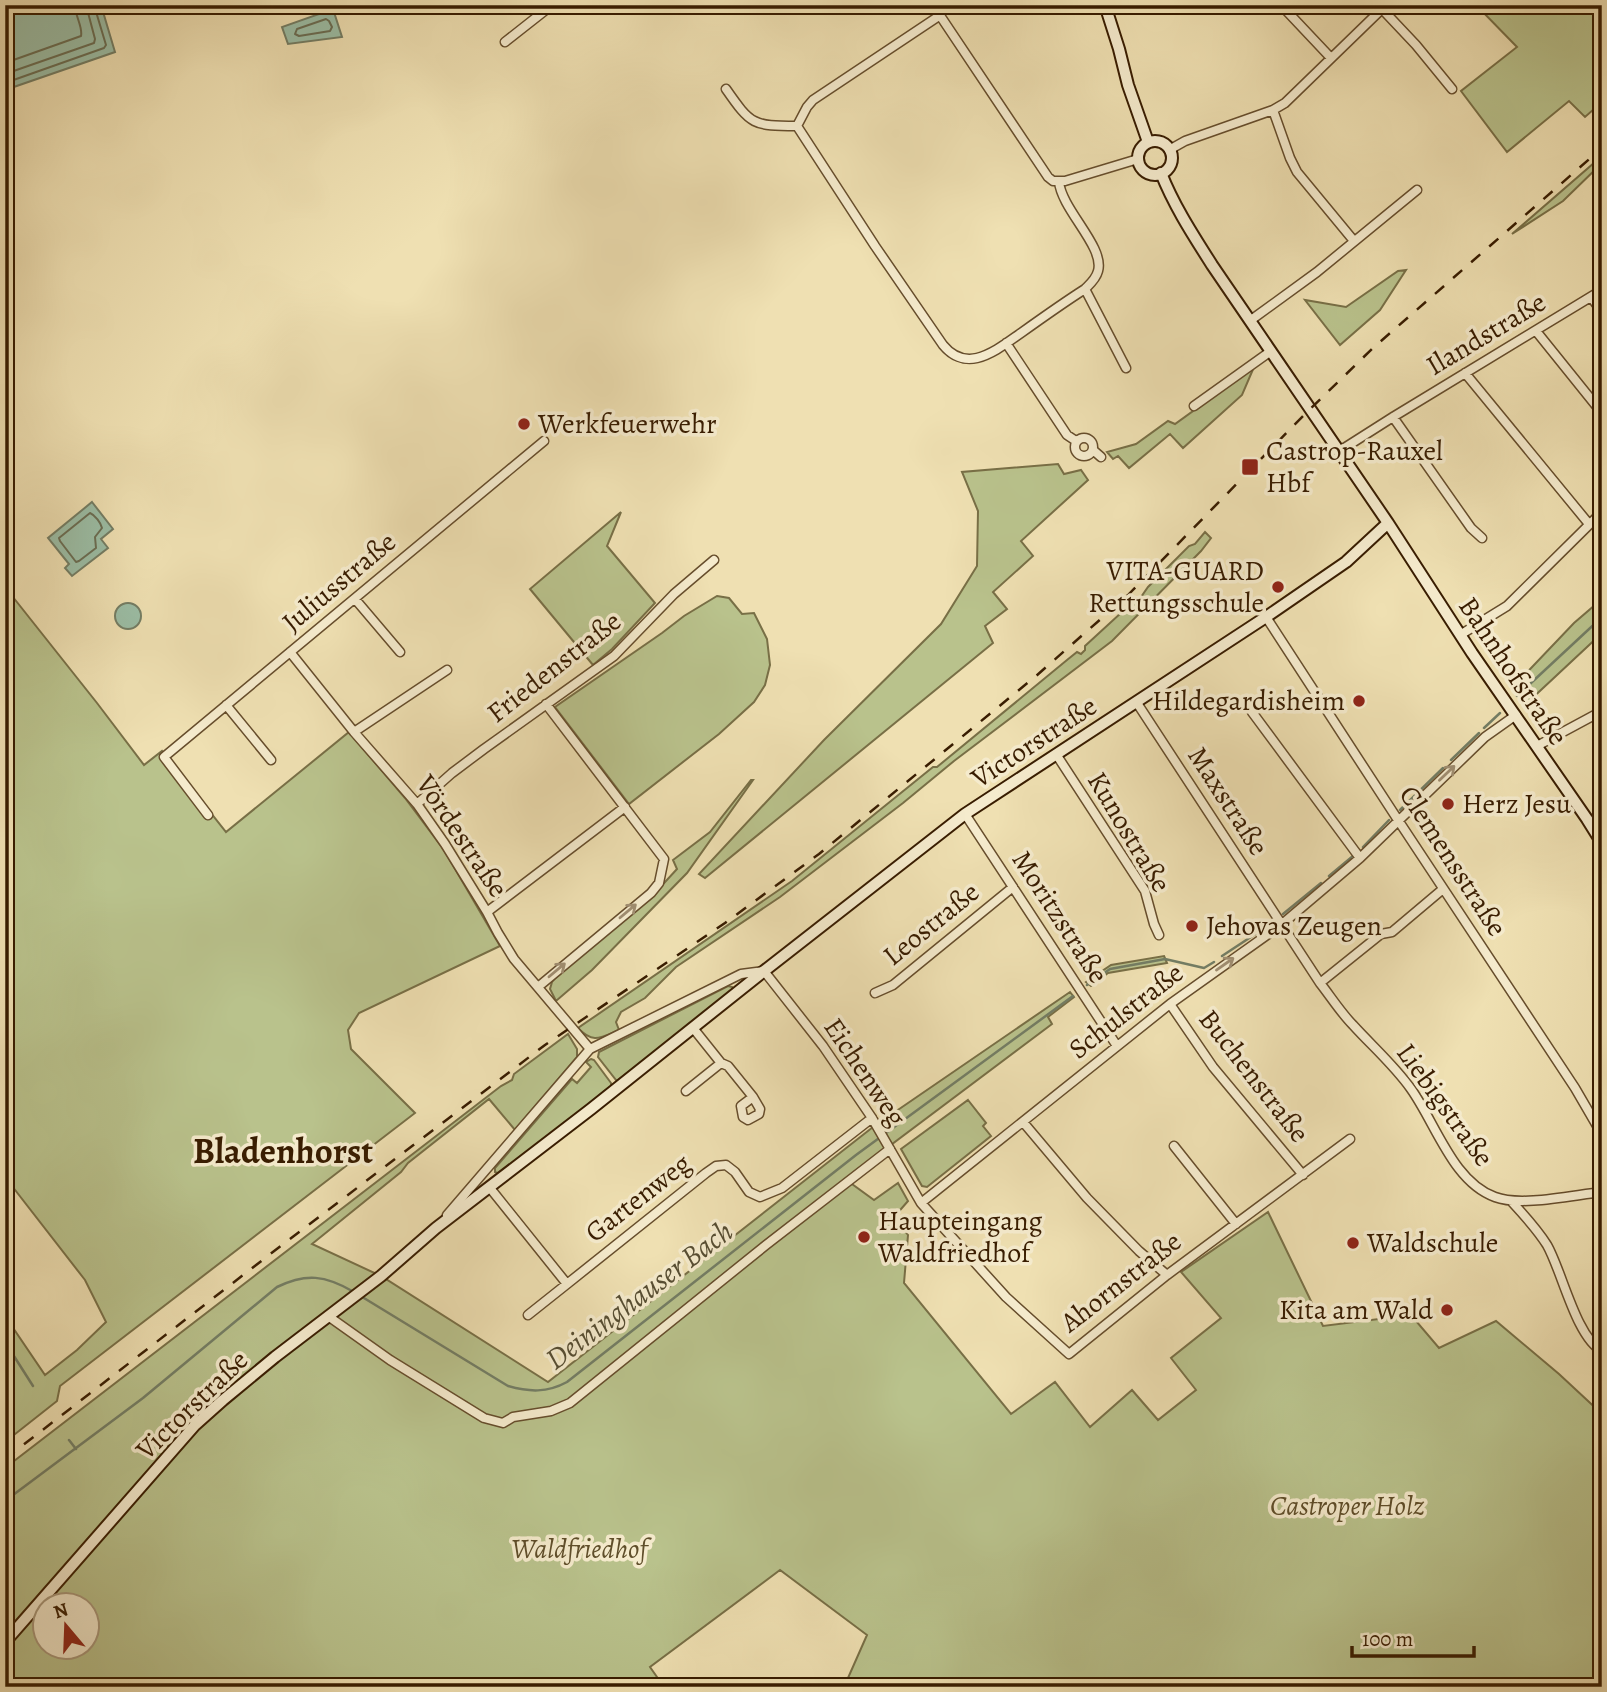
<svg xmlns="http://www.w3.org/2000/svg" width="1607" height="1692" viewBox="0 0 1607 1692" font-family="Alegreya,serif">
<rect width="100%" height="100%" fill="#efe0b2"/>
<filter id="stains"><feTurbulence type="fractalNoise" baseFrequency=".00286" numOctaves="4"/><feColorMatrix values="0 0 0 0 .2 0 0 0 0 .09 0 0 0 0 .02 0 0 0 .5 -.17"/></filter>
<radialGradient id="worn" r=".72"><stop offset=".6" stop-color="#630" stop-opacity="0"/><stop offset="1" stop-color="#630" stop-opacity=".3"/></radialGradient>
<path fill="#b9c28c" stroke="#786f46" stroke-width="2" fill-rule="evenodd" d="M1476 5H1602V102L1585 117 1569 101 1507 152 1461 91 1517 47Z
M1602 156V163L1563 201 1512 234Z
M1406 270 1380 310 1340 345 1305 300 1346 307 1398 271Z
M1254 367 1242 395 1183 448 1170 434 1129 468 1118 456 1113 459 1107 452 1136 444 1168 421 1175 424Z
M1058 464 1064 474 1081 470 1088 480 1021 541 1033 556 993 592 1007 609 985 626 993 643 705 878 699 874 824 740 941 624 977 566 978 511 962 472Z
M621 512 607 546 655 603 612 649 593 665 530 589Z
M1205 532 1211 538 1201 551 1112 641 954 761 903 803 780 897 676 967 645 998 621 1012 616 1022 619 1030C600 1038 593 1044 578 1028L792 881 933 767H937L1067 660 1077 652 1081 654 1085 650V646L1135 600 1141 597 1148 587 1189 546 1195 544Z
M5 587 97 703 144 765 162 751 226 832 349 732 405 798 444 850 500 946 359 1013 348 1030 351 1049 415 1113 60 1386 57 1401 5 1442V1316L45 1375 77 1350 106 1322 85 1280 5 1177Z
M717 596 729 598 742 614 754 613 767 639 770 665 765 685 754 702 719 734 629 804 555 707 662 633 684 616Z
M1602 599V633L1527 703 1513 687 1574 623Z
M751 780H753L687 873 592 970 556 1001 550 989 552 982 556 977 655 893 677 869 673 860 710 832Z
M1164 956 1167 963 1108 973 1091 986 1086 982 1111 965Z
M728 986 732 987V992L618 1080H616L598 1057 599 1052Z
M1070 992 1074 997 1048 1017 1052 1024 847 1178 852 1184 874 1200 898 1183 908 1201 894 1217 908 1235 904 1283 1011 1414 1055 1382 1090 1427 1132 1390 1158 1420 1196 1390 1171 1358 1221 1318 1181 1272 1268 1212 1323 1326 1411 1315 1439 1348 1496 1321 1559 1374 1602 1414V1687H844L867 1635 780 1570 650 1667 664 1687H5V1468L501 1086 512 1080 514 1074 568 1034 577 1049V1057L515 1130 489 1099 408 1163 401 1172 312 1244 381 1276 548 1382 873 1127ZM46 1604H88V1646H46Z
M591 1059 594 1060 611 1083V1086L500 1174 495 1172V1168L572 1079 577 1083 591 1067 586 1062Z
M968 1100 986 1123 983 1126 991 1136 927 1187 922 1186 901 1149Z"/>
<path fill="#9bbea6" stroke="#737d64" stroke-width="2" d="M5 5H101L115 52 5 90Z
M333 9 342 37 288 44 282 27Z
M92 502 113 529 101 539 108 548 72 576 65 568 69 564 48 538Z
M115 616a13 13 0 1 1 26 0a13 13 0 1 1-26 0Z"/>
<g fill="none" stroke-linecap="round" stroke-linejoin="round">
<path stroke="#6a6d53" stroke-width="2" d="M326 19 329 21 332 27 330 31 299 36 295 34 297 29Z
M5 63 81 36C83 27 75 16 75 5
M5 74 94 43 95 39 86 5
M5 83 104 48 106 45 94 5
M90 513C95 515 101 523 102 528L95 537 96 548 79 561 76 562 60 541 59 538Z"/>
<path stroke="#737d64" stroke-width="2.5" d="M1517 696 1602 617
M1484 728 1500 713
M1451 760 1479 733
M1400 810 1443 768
M1363 847 1389 820
M1329 876 1353 856
M1283 914 1321 883
M1222 956 1272 923
M1087 985 1110 969 1165 959 1204 968 1214 962
M359 1295 508 1386C529 1392 547 1393 567 1382L856 1155 1073 996
M5 1342 33 1386
M69 1440 76 1449
M5 1501 143 1398 277 1287C306 1273 325 1275 354 1292"/>
<defs>
<path id="street" d="M933 5 1048 177 1053 181H1065L1138 159
M1281 5 1331 58
M1382 9 1416 45 1452 89
M939 16 813 100 807 107 797 126 875 246 943 345C952 356 964 361 977 358 993 354 1008 342 1021 333 1042 318 1063 303 1085 289 1090 284 1096 279 1098 271 1105 247 1062 210 1059 182
M505 42 552 5
M726 89C751 125 753 126 797 126
M1273 110 1290 158 1297 172 1354 241
M1169 150 1185 141 1273 110 1285 103 1386 5
M1085 289 1126 368
M1591 297 1602 312
M1251 320 1317 272 1417 190
M1536 331 1602 413
M1006 343 1067 435 1076 441
M1465 373 1589 524
M1194 406 1271 351
M1393 417 1471 528 1482 538
M1075 447a9 9 0 1 1 18 0a9 9 0 1 1-18 0Z
M1093 450 1101 457
M1338 452 1393 417 1602 290
M355 599 400 652
M1266 617 1398 820 1575 1088 1600 1131
M1460 635 1507 606 1602 512
M290 652 354 732 417 804 445 844 487 912 498 933 514 959 590 1049
M1137 703 1320 983C1331 997 1341 1013 1353 1025 1373 1047 1394 1065 1411 1089 1436 1124 1453 1182 1495 1197 1521 1207 1573 1195 1602 1192
M226 705 271 760
M1252 712 1360 858
M354 732 447 670
M1537 746 1602 711
M1056 754 1145 891 1154 924 1159 935
M417 804 452 773 484 749 614 656 674 594 714 560
M965 814 1117 1046
M208 815 164 757 544 441
M487 912 625 807
M1320 983 1381 934 1392 932 1443 889
M538 987 651 893 659 883 664 859 546 704
M875 993 893 985 1013 887
M1170 1004 1213 1067 1303 1175
M693 1028 721 1063 728 1066 753 1097 741 1106 743 1117 748 1120 759 1114 760 1109 753 1097
M686 1091 721 1063
M1023 1122 1087 1198 1139 1251 1167 1275
M1174 1146 1236 1224
M490 1188 567 1284 706 1173 716 1166 726 1165 735 1172 749 1192 760 1197 782 1188 872 1118
M1512 1202C1525 1216 1537 1229 1547 1245 1562 1271 1576 1337 1602 1351
M921 1203 1170 1004 1281 925 1360 858 1485 737 1516 715
M447 1215 590 1049 741 974 764 971 823 1046 872 1118 921 1203 1006 1297 1069 1354 1167 1275 1350 1139
M528 1315 567 1284
M328 1316 390 1360 484 1418 503 1423 513 1417 551 1411 570 1403 766 1245 890 1149"/>
<path id="secondary" d="M1105 5 1119 49 1128 85 1148 142
M1138 158a17 17 0 1 1 34 0a17 17 0 1 1-34 0Z
M1161 173C1174 206 1193 235 1212 265L1388 523 1472 653 1587 819 1602 843
M5 1642 195 1425 223 1400 275 1357 381 1276 436 1228 591 1109 764 971 965 814 1266 617 1346 562 1388 523"/>
</defs>
<use href="#street" stroke="#664d2c" stroke-width="11"/>
<use href="#secondary" stroke="#381c00" stroke-width="14"/>
<use href="#street" stroke="#f5ebcd" stroke-width="8"/>
<use href="#secondary" stroke="#f5ebcd" stroke-width="10"/>
<path stroke="#381c00" stroke-width="2.5" stroke-dasharray="12 12" stroke-linecap="butt" d="M5 1459 282 1245 545 1045 725 923 819 854 1036 676 1128 595 1304 415 1373 348 1602 148"/>
</g>
<defs><path id="oneway-shaft" d="M-6 0H5M1.5-3L5.5 0L1.5 3" fill="none" stroke-width="1.6" stroke-linecap="round" stroke-linejoin="round" transform="scale(1.75)"/></defs>
<g stroke="#a08e71">
<use href="#oneway-shaft" transform="translate(1447 773) rotate(-44)"/>
<use href="#oneway-shaft" transform="translate(628 911) rotate(-40)"/>
<use href="#oneway-shaft" transform="translate(1225 964) rotate(-35)"/>
<use href="#oneway-shaft" transform="translate(557 970) rotate(-40)"/>
</g>
<g fill="#8f2418" stroke="#f5ebcd" stroke-width="2.5">
<circle cx="524" cy="424" r="7"/>
<rect x="1241" y="458" width="18" height="18" rx="3.5"/>
<circle cx="1278" cy="587" r="7"/>
<circle cx="1359" cy="701" r="7"/>
<circle cx="1448" cy="804" r="7"/>
<circle cx="1192" cy="926" r="7"/>
<circle cx="864" cy="1237" r="7"/>
<circle cx="1353" cy="1243" r="7"/>
<circle cx="1447" cy="1310" r="7"/>
</g>
<g text-anchor="middle" dominant-baseline="central" stroke-width="7" stroke-linejoin="round" paint-order="stroke">
<g font-size="28" fill="#381c00" stroke="#f5ebcd">
<text transform="translate(1486 334) rotate(-31)">Ilandstraße</text>
<text transform="translate(339 582) rotate(-40)">Juliusstraße</text>
<text transform="translate(554 667) rotate(-38)">Friedenstraße</text>
<text transform="translate(1513 671) rotate(56)">Bahnhofstraße</text>
<text transform="translate(1034 742) rotate(-33)">Victorstraße</text>
<text transform="translate(1228 801) rotate(57)">Maxstraße</text>
<text transform="translate(1129 832) rotate(59)">Kunostraße</text>
<text transform="translate(462 836) rotate(56)">Vördestraße</text>
<text transform="translate(1453 861) rotate(57)">Clemensstraße</text>
<text transform="translate(1060 917) rotate(57)">Moritzstraße</text>
<text transform="translate(931 924) rotate(-39)">Leostraße</text>
<text transform="translate(1126 1011) rotate(-38)">Schulstraße</text>
<text transform="translate(865 1072) rotate(56)">Eichenweg</text>
<text transform="translate(1254 1076) rotate(52)">Buchenstraße</text>
<text transform="translate(1445 1105) rotate(54)">Liebigstraße</text>
<text transform="translate(638 1198) rotate(-38)">Gartenweg</text>
<text transform="translate(1121 1282) rotate(-38)">Ahornstraße</text>
<text transform="translate(192 1405) rotate(-44)">Victorstraße</text>
</g>
<g font-size="28" fill="#381c00" stroke="#f5ebcd" text-anchor="start">
<text x="538" y="424">Werkfeuerwehr</text>
<text x="1266" y="451">Castrop-Rauxel<tspan x="1266" dy="32">Hbf</tspan></text>
<text x="1264" y="571" text-anchor="end">VITA-GUARD<tspan x="1264" dy="32">Rettungsschule</tspan></text>
<text x="1345" y="701" text-anchor="end">Hildegardisheim</text>
<text x="1462" y="804">Herz Jesu</text>
<text x="1206" y="926">Jehovas Zeugen</text>
<text x="878" y="1221">Haupteingang<tspan x="878" dy="32">Waldfriedhof</tspan></text>
<text x="1367" y="1243">Waldschule</text>
<text x="1433" y="1310" text-anchor="end">Kita am Wald</text>
</g>
<g font-size="28" font-style="italic" fill="#5f4e2a" stroke="#f5ebcd">
<text x="1347" y="1506">Castroper Holz</text>
<text x="579" y="1549">Waldfriedhof</text>
</g>
<g font-size="30" font-style="italic" fill="#564d32" stroke="#f5ebcd">
<text transform="translate(639 1295) rotate(-37)">Deininghauser Bach</text>
</g>
<g font-size="35" font-weight="bold" fill="#381c00" stroke="#f5ebcd">
<text x="283" y="1151">Bladenhorst</text>
</g>
</g>
<rect width="1607" height="1692" fill="none" stroke="#efe0b2" stroke-width="28"/>
<rect x="7" y="7" width="1593" height="1678" fill="none" stroke="#381c00" stroke-width="3.5"/>
<rect x="14" y="14" width="1579" height="1664" fill="none" stroke="#381c00" stroke-width="2"/>
<g transform="translate(66 1626) rotate(341)"><circle r="33" fill="#f5ebcd" stroke="#a9987b" stroke-width="2"/>
<path d="M0-5L12 26L0 18L-12 26Z" fill="#8f2418"/>
<text y="-10" font-size="19" font-weight="bold" text-anchor="middle" fill="#381c00">N</text>
</g>
<path d="M1352 1646v10h122v-10" fill="none" stroke="#381c00" stroke-width="3.5"/>
<text x="1362" y="1646" font-size="21" fill="#381c00" stroke="#f5ebcd" stroke-width="5" paint-order="stroke">100 m</text>
<rect width="100%" height="100%" filter="url(#stains)"/>
<rect width="100%" height="100%" fill="url(#worn)"/>
</svg>
